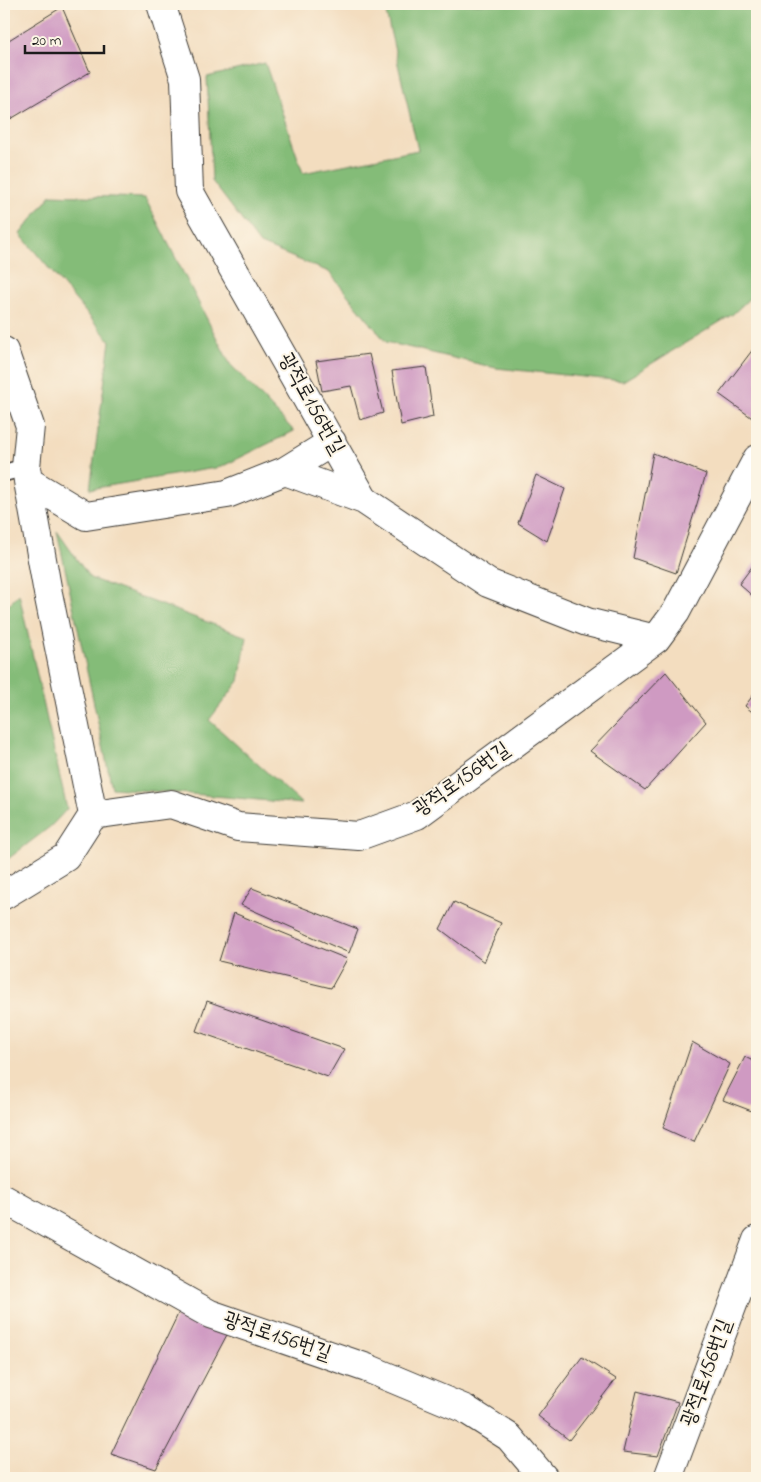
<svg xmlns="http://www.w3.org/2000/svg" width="761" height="1482" viewBox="0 0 761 1482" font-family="'Indie Flower','Poor Story',sans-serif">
<rect width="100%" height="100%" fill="#fcf5e5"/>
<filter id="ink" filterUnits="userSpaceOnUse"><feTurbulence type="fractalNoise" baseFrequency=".02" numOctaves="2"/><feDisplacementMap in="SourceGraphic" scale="10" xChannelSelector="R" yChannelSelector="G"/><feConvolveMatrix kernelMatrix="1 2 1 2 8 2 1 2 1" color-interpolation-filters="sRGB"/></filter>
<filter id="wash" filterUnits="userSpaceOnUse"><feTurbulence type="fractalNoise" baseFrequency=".0096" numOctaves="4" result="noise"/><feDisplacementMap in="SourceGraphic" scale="20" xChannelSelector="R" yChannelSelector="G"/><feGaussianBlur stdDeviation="1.12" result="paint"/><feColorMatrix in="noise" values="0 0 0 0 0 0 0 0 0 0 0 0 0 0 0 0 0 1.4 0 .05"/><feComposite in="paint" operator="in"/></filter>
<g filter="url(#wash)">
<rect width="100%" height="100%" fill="#f3ddbf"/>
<path fill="#84bc78" stroke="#506c4a" d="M384 4H757V291L733 314 623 381 496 368 386 342 329 272 260 244 212 181 207 77 265 63 303 173 418 150Z
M51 195 145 198 230 364 294 431 221 467 90 489 110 341 20 234Z
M57 531 90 578 247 637 239 681 209 720 302 804 204 795 112 788Z
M19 594 67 809 51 826 4 862V610Z"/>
<g id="blocks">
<path fill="#cf9ac2" d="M62 7 90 72 4 123V43Z
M757 344V417L755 420 719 394Z
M369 354 383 413 360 420 351 386 322 391 316 361Z
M426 367 433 417 401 425 392 371Z
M653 453 706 474 676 573 633 558Z
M536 475 565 489 547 541 518 523Z
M757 560V600L739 584Z
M666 672 706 722 645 790 590 751Z
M757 690V716L745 706Z
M252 888 358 929 349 953 241 905Z
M454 902 501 923 484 962 440 929Z
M234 913 347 959 331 988 219 961Z
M207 1001 344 1049 328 1077 196 1031Z
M692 1042 730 1064 694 1142 663 1128Z
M745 1057 757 1063V1113L723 1100Z
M179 1312 230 1329 156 1469 111 1454Z
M582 1357 616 1379 569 1440 538 1416Z
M637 1391 678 1402 658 1456 623 1452Z"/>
</g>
</g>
<g filter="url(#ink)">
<use href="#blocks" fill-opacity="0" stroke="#3c3934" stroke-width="1"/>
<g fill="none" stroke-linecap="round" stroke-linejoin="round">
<defs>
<path id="service" d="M4 473 26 467"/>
<path id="minor" d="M161 4 185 79 189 191 364 500 488 583 587 622 656 639
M4 351 30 426 26 467 28 481 48 593 93 815
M285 471 332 442
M28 481 86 516 227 494 285 471 364 500
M4 895 66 857 93 815 171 804 238 827 359 836 417 815 656 639 676 612 757 459
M4 1199 210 1314 367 1368 465 1409 509 1437 544 1478
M668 1478 757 1240"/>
</defs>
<use href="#service" stroke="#3c3934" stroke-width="19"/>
<use href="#minor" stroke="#3c3934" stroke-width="30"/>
<use href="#service" stroke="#fff" stroke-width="16"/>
<use href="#minor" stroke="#fff" stroke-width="28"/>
</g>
</g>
<g text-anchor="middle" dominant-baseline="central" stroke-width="4" stroke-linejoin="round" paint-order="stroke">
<g font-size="21" fill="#1c1c1c" stroke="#fcf5e5">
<text transform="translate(311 404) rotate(61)">광적로156번길</text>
<text transform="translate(462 780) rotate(-35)">광적로156번길</text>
<text transform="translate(277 1337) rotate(19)">광적로156번길</text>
<text transform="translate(707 1373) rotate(-70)">광적로156번길</text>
</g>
</g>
<rect width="761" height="1482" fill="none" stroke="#fcf5e5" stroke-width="20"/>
<path d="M25 45v8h79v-8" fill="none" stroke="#1c1c1c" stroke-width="2.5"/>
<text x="32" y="45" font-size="15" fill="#1c1c1c" stroke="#fcf5e5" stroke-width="4" paint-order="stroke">20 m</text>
</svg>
